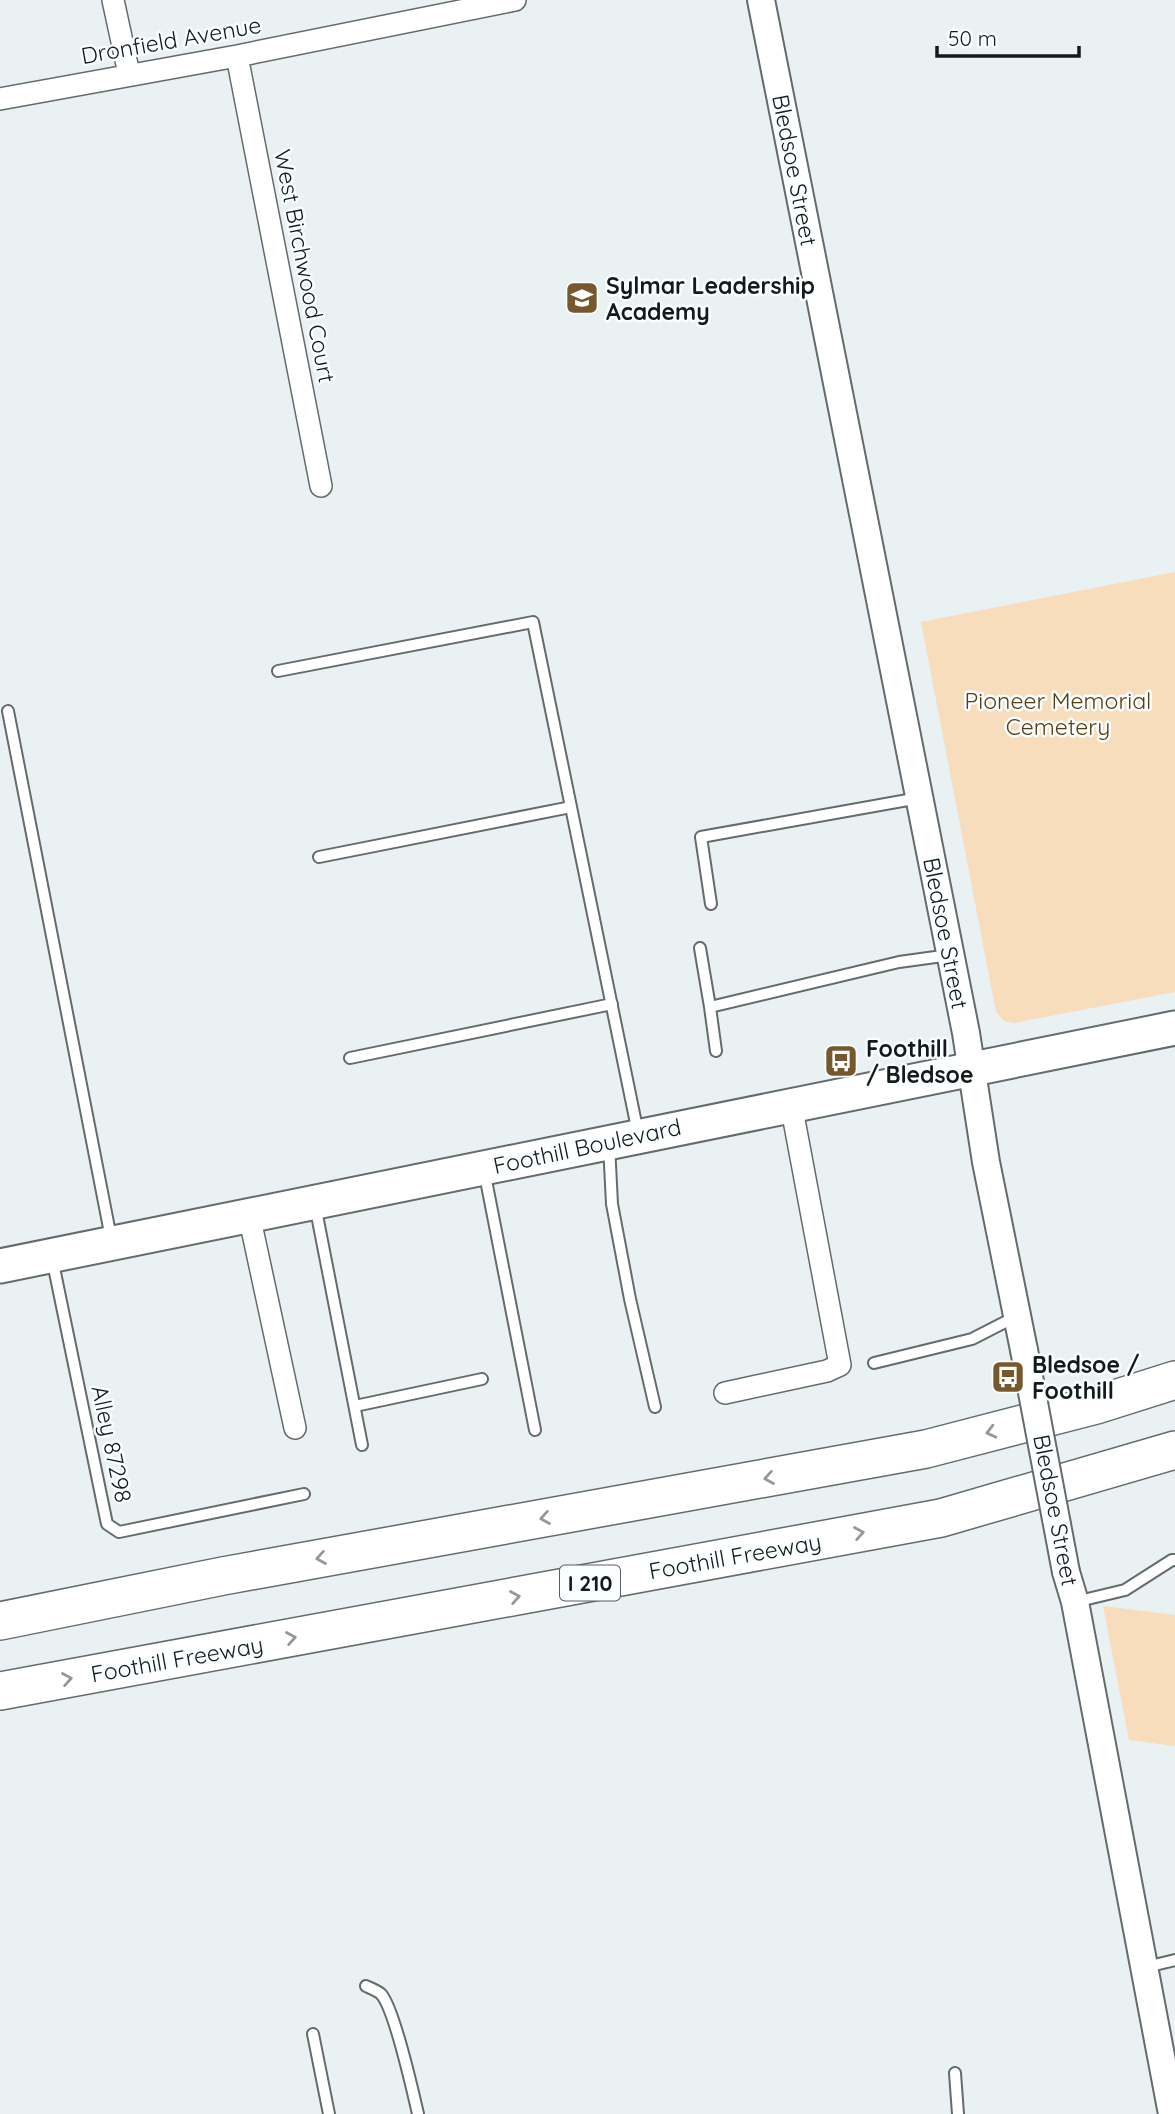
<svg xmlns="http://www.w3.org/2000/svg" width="1175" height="2114" viewBox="0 0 1175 2114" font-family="Quicksand,sans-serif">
<rect width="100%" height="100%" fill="#e9f1f3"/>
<path fill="#f7ddbb" d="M1175 572V992L1014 1023 1004 1021 996 1012 921 622Z
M1103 1606 1175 1615V1746L1129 1740Z"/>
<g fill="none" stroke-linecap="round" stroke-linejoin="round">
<defs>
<path id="service" d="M278 671 533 622 638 1133
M8 711 111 1238
M319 857 571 807
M711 904 701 837 919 798
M700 948 710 1007
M716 1051 710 1007 899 962 950 955
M350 1058 612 1004
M609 1145 612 1204 630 1299 655 1407
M484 1170 535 1430
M315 1205 362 1445
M52 1258 107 1524 119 1532 304 1494
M874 1363 972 1339 1015 1317
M355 1406 482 1379
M1075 1602 1125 1590 1172 1560H1175
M1146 1967 1175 1960
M366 1986C370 1988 378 1991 381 1994 394 2008 413 2092 418 2114
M313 2034 329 2114
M955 2073 958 2114"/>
<path id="minor" d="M113 0 129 74
M237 56 321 486
M0 99 237 56 515 0
M249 1215 295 1428
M725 1393 827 1371 840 1365 791 1104"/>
<path id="tertiary" d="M761 0 966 1033 986 1162 1024 1350
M1066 1572 1075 1602 1172 2114"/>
<path id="primary" d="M0 1266 1175 1028"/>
<path id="motorway" d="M0 1621 223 1576 926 1449 1096 1405 1175 1380
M0 1691 941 1518 1175 1450"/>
</defs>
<use href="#service" stroke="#646b6d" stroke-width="14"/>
<use href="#minor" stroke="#646b6d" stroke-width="24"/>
<use href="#tertiary" stroke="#646b6d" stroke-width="30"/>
<use href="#primary" stroke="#646b6d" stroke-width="37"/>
<use href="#motorway" stroke="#646b6d" stroke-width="40"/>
<use href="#service" stroke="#fff" stroke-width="10"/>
<use href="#minor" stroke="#fff" stroke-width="21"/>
<use href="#tertiary" stroke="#fff" stroke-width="26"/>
<use href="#primary" stroke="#fff" stroke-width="33"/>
<use href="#motorway" stroke="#fff" stroke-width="37"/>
<defs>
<path id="tertiary-bridge" d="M1024 1350 1066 1572"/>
</defs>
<use href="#tertiary-bridge" stroke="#646b6d" stroke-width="30" stroke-linecap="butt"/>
<use href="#tertiary-bridge" stroke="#fff" stroke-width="26"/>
</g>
<defs><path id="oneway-chevron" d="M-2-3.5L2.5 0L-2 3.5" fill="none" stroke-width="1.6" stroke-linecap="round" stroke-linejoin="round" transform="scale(1.75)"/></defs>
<g stroke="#969898">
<use href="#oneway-chevron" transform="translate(991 1432) rotate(166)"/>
<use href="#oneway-chevron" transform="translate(769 1478) rotate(170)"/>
<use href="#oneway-chevron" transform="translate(545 1518) rotate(170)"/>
<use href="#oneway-chevron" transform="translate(859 1533) rotate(-10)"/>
<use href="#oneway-chevron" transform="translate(321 1558) rotate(170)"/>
<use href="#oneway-chevron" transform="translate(515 1597) rotate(-10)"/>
<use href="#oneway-chevron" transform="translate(291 1638) rotate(-10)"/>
<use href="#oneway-chevron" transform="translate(67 1679) rotate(-10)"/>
</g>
<defs>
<symbol id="school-square" viewBox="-11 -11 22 22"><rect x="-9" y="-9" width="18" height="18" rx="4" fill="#77582d" stroke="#f9feff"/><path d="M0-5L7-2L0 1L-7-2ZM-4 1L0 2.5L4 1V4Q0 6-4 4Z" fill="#fff"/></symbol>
<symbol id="bus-square" viewBox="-11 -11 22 22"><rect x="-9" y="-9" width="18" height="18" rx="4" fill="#77582d" stroke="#f9feff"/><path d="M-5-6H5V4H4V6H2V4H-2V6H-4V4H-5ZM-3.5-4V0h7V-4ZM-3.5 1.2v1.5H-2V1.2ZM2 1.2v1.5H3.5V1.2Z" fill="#fff"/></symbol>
</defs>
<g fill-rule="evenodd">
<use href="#school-square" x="563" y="279" width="38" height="38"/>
<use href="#bus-square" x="822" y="1042" width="38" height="38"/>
<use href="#bus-square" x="989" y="1358" width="38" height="38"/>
</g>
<g text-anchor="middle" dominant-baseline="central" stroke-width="5" stroke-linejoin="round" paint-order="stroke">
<rect fill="#f9feff" stroke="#5a5e5f" stroke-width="2" x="560" y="1565.5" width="60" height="35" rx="5"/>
<g font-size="21" font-weight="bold" fill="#16191a">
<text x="590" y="1583">I 210</text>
</g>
<g font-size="23" fill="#16191a" stroke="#f9feff">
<text transform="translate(171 40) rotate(-10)">Dronfield Avenue</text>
<text transform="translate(795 170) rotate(79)">Bledsoe Street</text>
<text transform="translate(305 266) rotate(79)">West Birchwood Court</text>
<text transform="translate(946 933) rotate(79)">Bledsoe Street</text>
<text transform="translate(587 1146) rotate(-12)">Foothill Boulevard</text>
<text transform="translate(112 1444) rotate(78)">Alley 87298</text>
<text transform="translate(1056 1510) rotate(79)">Bledsoe Street</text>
<text transform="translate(735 1556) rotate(-10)">Foothill Freeway</text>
<text transform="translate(177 1659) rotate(-10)">Foothill Freeway</text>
</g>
<g font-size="23" font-weight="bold" fill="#16191a" stroke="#f9feff" text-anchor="start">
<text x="606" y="285">Sylmar Leadership<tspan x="606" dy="26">Academy</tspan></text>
<text x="866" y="1048">Foothill<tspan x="866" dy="26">/ Bledsoe</tspan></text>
<text x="1032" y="1364">Bledsoe /<tspan x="1032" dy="26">Foothill</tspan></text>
</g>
<g font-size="23" fill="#593d12" stroke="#f9feff">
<text x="1058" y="700">Pioneer Memorial<tspan x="1058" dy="26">Cemetery</tspan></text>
</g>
</g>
<path d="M937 46v10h142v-10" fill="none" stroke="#16191a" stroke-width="3.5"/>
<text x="948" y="46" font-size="21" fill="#16191a" stroke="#f9feff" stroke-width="5" paint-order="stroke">50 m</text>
</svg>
